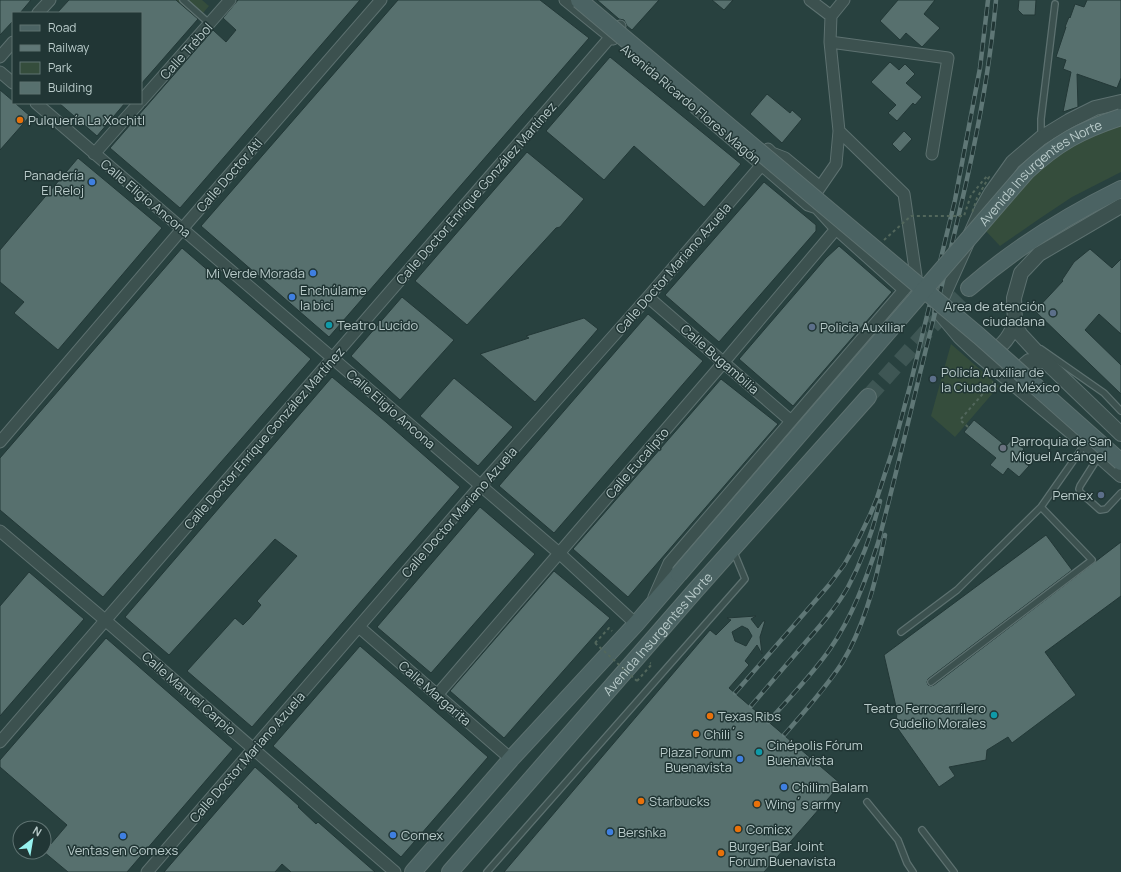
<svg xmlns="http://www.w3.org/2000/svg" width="1121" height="872" viewBox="0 0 1121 872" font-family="Manrope,sans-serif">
<rect width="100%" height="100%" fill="#28413f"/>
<path fill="#354d3c" d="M176 0H202L209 6 198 19Z
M1121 109V172L1072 197 1039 219 1000 246 984 229 1075 127 1099 115Z
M951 344 999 386 955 437 931 416Z"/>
<path fill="#57706e" stroke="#233837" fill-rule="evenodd" d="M0 0H31L20 13H13V21L0 35Z
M69 0H176L198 19 141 84V13H57Z
M238 0H360L180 208 110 148 213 30 226 42 236 30 223 18Z
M398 0H540L589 38 329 337 201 226Z
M597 0H659L632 30 627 26 624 20 619 19Z
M712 0H733L724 10Z
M898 0H935L924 14 940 28 922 47 906 33 900 40 880 21Z
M1019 0H1036L1035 15H1023L1018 10Z
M1087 0H1121V78L1117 88 1077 74 1078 107 1063 112 1071 72 1063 69 1066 60 1056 57 1066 27H1065L1069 17 1070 18 1075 4 1084 7Z
M610 57 741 164 704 207 634 146 604 180 546 131Z
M890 62 899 70 905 64 915 74 906 83 922 97 915 105 913 103 897 121 888 113 896 105 871 82Z
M0 90 13 101V103H15L30 116 0 150Z
M767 94 790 113 792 110 802 119 782 143 750 114Z
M59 103H125L97 136Z
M904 131 912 139 900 152 892 144Z
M527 152 584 199 560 227 556 228 467 325 415 281Z
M78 158 162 228 58 350 14 313 24 302 0 282V250Z
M764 182 816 225V231L719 342 665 295Z
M839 246 892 292 793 406 739 359 826 258Z
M182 248 311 359 103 597 0 510V458Z
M1090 249 1112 268 1121 259V334L1099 314 1085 330 1121 365V394L1035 311 1063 281 1062 280 1074 262Z
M402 297 454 340 400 400 351 356Z
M648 314 703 361 554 533 499 486Z
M584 318 598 329 535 402 480 354 529 338 526 336Z
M332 377 386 422 460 487 252 727 187 671 235 618 243 625 249 619 261 605 257 601 297 556 275 539 169 655 125 617Z
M454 378 513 427 478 466 420 416Z
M721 379 778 424 628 597 573 549Z
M974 420 1006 446 1012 439 1024 449 1018 456 1029 466 1019 477 1008 468 1003 475 990 465 996 458 964 432Z
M480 507 535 554 431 673 377 627Z
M1046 535 1072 570 928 679 927 682 928 685 931 686 934 685 1121 542V596L1045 652 1076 695 1012 743 1008 737 987 750 986 760 949 767 955 776 939 787 896 726 897 711 884 655Z
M554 571 610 618 504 738 450 691Z
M29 572 84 619 0 716V606Z
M756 616 751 619 758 628 763 621H765L760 637 762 654 757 645 745 661 749 665 729 688 841 784 764 872H504L710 630 716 635 731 620 727 618ZM742 626 748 629 752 636 746 646 735 641 732 632Z
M106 638 233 749 127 872H68L44 852 67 825 0 767V760Z
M360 646 488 757 401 857 273 746Z
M255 767 299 806 298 807 316 824 318 822 375 872H291L282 864 275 872H164Z"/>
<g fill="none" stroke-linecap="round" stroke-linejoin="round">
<path stroke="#3e5654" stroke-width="16" stroke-dasharray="16 8" stroke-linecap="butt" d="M868 397 928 330 969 288"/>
<defs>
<path id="service" d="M183 0 210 24
M1041 137V119L1055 4
M1041 349 1104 393 1121 411
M1099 456 1080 486 1079 489 1080 492 1100 510 1106 509 1121 493
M901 632 957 590 1041 507
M931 682 1092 560 1041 507 1085 444
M867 802 898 840 907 863 913 872
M922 830 954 872
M487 872 745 579 733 550"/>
<path id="minor" d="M565 0 613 39
M810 0 831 16
M38 13 50 0
M830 42 948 58 932 154
M0 57 13 42
M0 72 13 83
M141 101 230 0
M36 103 559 553 636 624
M695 108 808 205 817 208
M768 149 772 153 785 158 820 187
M94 154 139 103
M816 193 836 164 839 131 830 42 831 16 844 0
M815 206 836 229 904 290
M648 297 791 421
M0 442 183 228 381 0
M0 531 105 620 395 872
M654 597 669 563 916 276 904 194 839 131
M359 627 511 759
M437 695 723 363 836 229
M0 742 620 26
M147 872 481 485 648 297 772 153"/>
<path id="tertiary" d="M1121 102 1095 108 1069 121 1041 138 1013 162 991 193 982 209 941 300 940 313 960 337 977 353 1086 444 1121 475
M1121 206 1039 254 1021 273 1014 298 1015 323 1020 334 1045 361 1121 434
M985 352C1001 351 1010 336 1015 323
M1019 382 1017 376 1022 367 1029 361H1045"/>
<g id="secondary">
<path d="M969 288C1015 248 1066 216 1121 189"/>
<path d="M413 872 511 759 636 624 679 574"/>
<path id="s1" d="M450 872 694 592 868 397"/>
</g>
</defs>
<use href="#service" stroke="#5d7170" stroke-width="8"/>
<use href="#minor" stroke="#5d7170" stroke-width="13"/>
<use href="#tertiary" stroke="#5d7170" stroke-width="16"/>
<use href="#secondary" stroke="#5d7170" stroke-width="18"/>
<path stroke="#52675c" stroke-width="2" stroke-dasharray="3 3" stroke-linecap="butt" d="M968 427 960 420 993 382
M595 643 609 628 612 631
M637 681 652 664 650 663"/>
<use href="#service" stroke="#3c514f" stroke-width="5.5"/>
<use href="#minor" stroke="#3c514f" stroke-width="11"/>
<use href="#tertiary" stroke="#3c514f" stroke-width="14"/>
<use href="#secondary" stroke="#4b6363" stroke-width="16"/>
<defs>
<path id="rail" d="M735 693 829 585 844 565 857 542 870 515 877 498 893 449 910 386 955 200 980 68 988 0
M751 706C769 685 787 664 805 643 820 626 836 608 848 587 862 561 873 530 880 501
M768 722C789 698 812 675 830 649 852 617 866 580 878 543 897 472 913 400 931 329 958 220 986 112 996 0
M784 735C804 712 825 689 842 663 865 625 877 579 885 535"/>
</defs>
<use href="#rail" stroke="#5f7776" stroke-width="4.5"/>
<use href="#rail" stroke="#213635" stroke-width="3" stroke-dasharray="9" stroke-linecap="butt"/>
<defs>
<g id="secondary-bridge">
<path d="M579 0 979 336 1121 462"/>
<path id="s2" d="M679 574 1026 172C1057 143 1081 130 1121 117"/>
</g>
</defs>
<use href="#secondary-bridge" stroke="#5d7170" stroke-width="18" stroke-linecap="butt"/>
<path stroke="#52675c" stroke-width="2" stroke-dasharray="3 3" stroke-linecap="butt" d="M884 240 911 216H964L971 195 987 176 989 177 977 198 972 213
M595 643 637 681"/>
<use href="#secondary-bridge" stroke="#4b6363" stroke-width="16"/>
</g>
<g fill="#e8710a" stroke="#213635" stroke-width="1.5">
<circle cx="20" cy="120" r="4"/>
<circle cx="710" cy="716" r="4"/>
<circle cx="696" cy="734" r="4"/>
<circle cx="641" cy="801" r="4"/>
<circle cx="757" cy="804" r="4"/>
<circle cx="738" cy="829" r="4"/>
<circle cx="721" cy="853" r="4"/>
</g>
<g fill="#3f7fe0" stroke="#213635" stroke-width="1.5">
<circle cx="92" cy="182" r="4"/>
<circle cx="313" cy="273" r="4"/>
<circle cx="292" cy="297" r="4"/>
<circle cx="740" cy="759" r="4"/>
<circle cx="784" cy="787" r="4"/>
<circle cx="610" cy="832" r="4"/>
<circle cx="393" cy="835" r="4"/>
<circle cx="123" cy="836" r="4"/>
</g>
<g fill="#5c6f8a" stroke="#213635" stroke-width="1.5">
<circle cx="1053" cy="313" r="4"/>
<circle cx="812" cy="327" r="4"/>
<circle cx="933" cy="379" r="4"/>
<circle cx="1101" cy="495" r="4"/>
</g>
<g fill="#0f9aa8" stroke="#213635" stroke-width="1.5">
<circle cx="329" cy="325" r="4"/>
<circle cx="994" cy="715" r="4"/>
<circle cx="759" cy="752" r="4"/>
</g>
<circle fill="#6b7280" stroke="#213635" stroke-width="1.5" cx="1003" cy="448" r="4"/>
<g text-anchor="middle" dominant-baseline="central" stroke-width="3" stroke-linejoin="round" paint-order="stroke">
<g font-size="13" fill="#b9cbca" stroke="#213635">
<text transform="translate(186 51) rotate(-48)">Calle Trébol</text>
<text transform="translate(691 104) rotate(40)">Avenida Ricardo Flores Magón</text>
<text transform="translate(229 175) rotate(-49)">Calle Doctor Atl</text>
<text stroke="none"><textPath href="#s2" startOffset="542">Avenida Insurgentes Norte</textPath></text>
<text transform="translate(476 193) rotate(-49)">Calle Doctor Enrique González Martínez</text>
<text transform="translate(146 198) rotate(40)">Calle Eligio Ancona</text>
<text transform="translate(673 268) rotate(-49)">Calle Doctor Mariano Azuela</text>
<text transform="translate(720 359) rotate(41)">Calle Bugambilia</text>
<text transform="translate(391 409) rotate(41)">Calle Eligio Ancona</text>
<text transform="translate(264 438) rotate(-49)">Calle Doctor Enrique González Martínez</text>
<text transform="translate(637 463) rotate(-49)">Calle Eucalipto</text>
<text transform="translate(459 512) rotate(-49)">Calle Doctor Mariano Azuela</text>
<text stroke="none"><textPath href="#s1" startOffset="316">Avenida Insurgentes Norte</textPath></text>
<text transform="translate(189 693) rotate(41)">Calle Manuel Carpio</text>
<text transform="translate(435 693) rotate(41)">Calle Margarita</text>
<text transform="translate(247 757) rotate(-49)">Calle Doctor Mariano Azuela</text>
</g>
<g font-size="13" fill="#b9cbca" stroke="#213635" text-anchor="start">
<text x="28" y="120">Pulquería La Xochitl</text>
<text x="84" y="175" text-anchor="end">Panadería<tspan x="84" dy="15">El Reloj</tspan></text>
<text x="305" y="273" text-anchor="end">Mi Verde Morada</text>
<text x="300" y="290">Enchúlame<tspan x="300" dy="15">la bici</tspan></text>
<text x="1045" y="306" text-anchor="end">Area de atención<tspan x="1045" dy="15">ciudadana</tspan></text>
<text x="337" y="325">Teatro Lucido</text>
<text x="820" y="327">Policia Auxiliar</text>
<text x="941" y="372">Policía Auxiliar de<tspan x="941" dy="15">la Ciudad de México</tspan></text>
<text x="1011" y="441">Parroquia de San<tspan x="1011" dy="15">Miguel Arcángel</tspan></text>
<text x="1093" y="495" text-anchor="end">Pemex</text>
<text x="986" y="708" text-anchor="end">Teatro Ferrocarrilero<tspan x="986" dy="15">Gudelio Morales</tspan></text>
<text x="718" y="716">Texas Ribs</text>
<text x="704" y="734">Chili´s</text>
<text x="767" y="745">Cinépolis Fórum<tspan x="767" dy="15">Buenavista</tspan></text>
<text x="732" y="752" text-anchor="end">Plaza Forum<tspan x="732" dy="15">Buenavista</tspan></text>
<text x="792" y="787">Chilim Balam</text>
<text x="649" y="801">Starbucks</text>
<text x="765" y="804">Wing´s army</text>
<text x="746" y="829">Comicx</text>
<text x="618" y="832">Bershka</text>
<text x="401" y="835">Comex</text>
<text x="729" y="846">Burger Bar Joint<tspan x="729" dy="15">Forum Buenavista</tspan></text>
<text x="123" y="850" text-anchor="middle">Ventas en Comexs</text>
</g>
</g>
<rect x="12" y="12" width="130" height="92" fill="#213635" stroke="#5e7271"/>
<rect x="20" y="25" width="20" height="6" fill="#4b6363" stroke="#5e7271"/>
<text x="48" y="32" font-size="12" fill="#b9cbca">Road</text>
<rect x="20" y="45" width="20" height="6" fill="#5f7776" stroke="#5e7271"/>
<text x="48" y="52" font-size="12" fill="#b9cbca">Railway</text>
<rect x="20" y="62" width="20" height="12" fill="#354d3c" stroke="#5e7271"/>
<text x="48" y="72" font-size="12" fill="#b9cbca">Park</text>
<rect x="20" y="82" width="20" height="12" fill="#57706e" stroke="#5e7271"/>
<text x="48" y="92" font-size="12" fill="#b9cbca">Building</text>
<g transform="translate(32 840) rotate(31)"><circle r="19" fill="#213635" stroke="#5e7271"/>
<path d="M0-3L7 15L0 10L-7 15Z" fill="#97f2ef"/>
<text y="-6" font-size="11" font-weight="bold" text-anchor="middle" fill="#b9cbca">N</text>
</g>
</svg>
